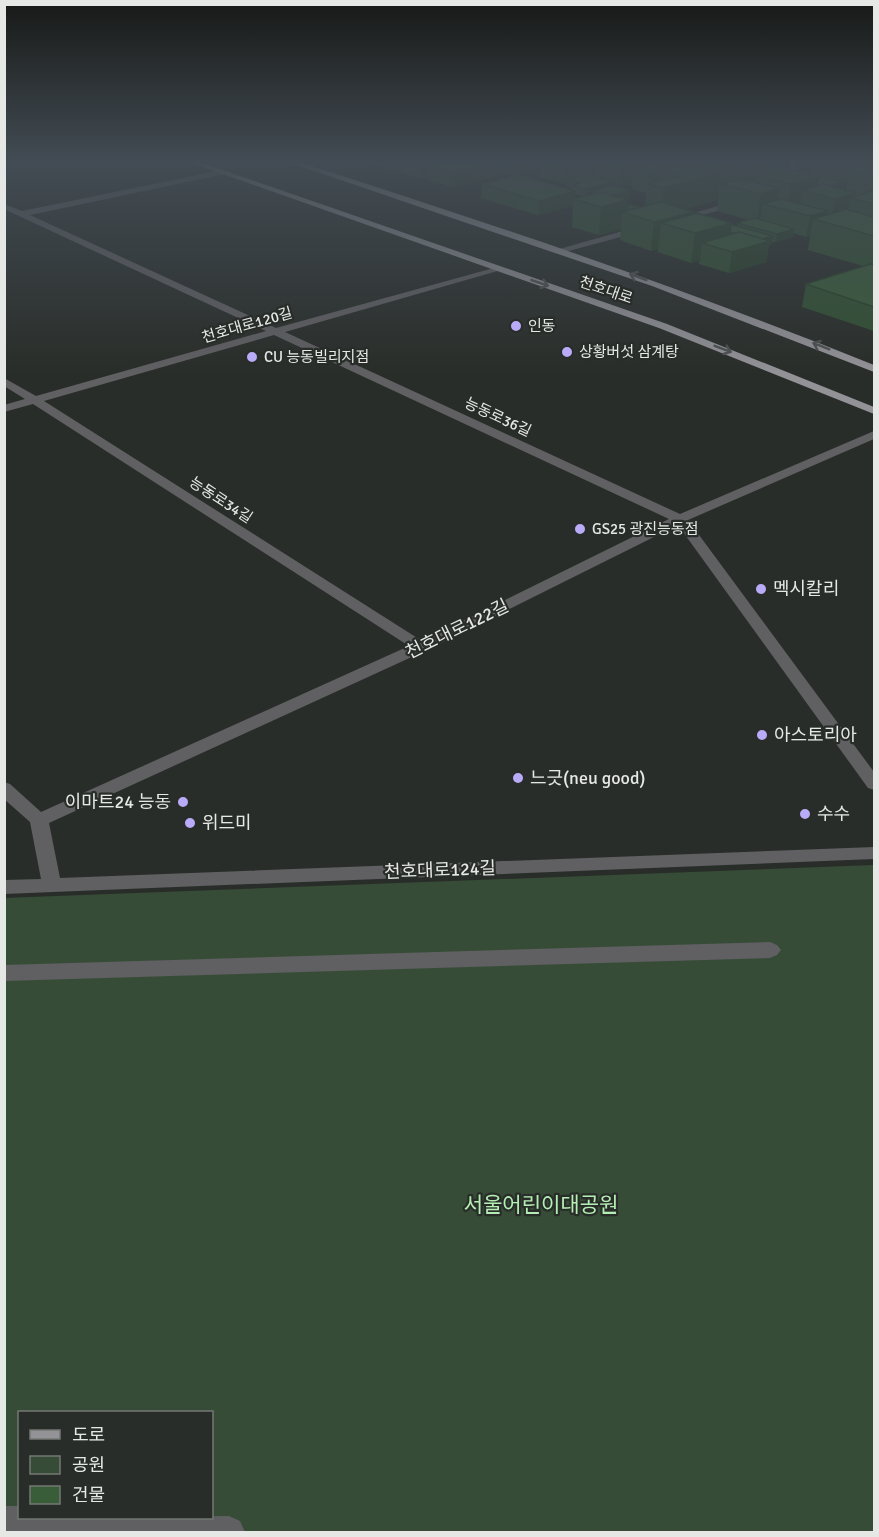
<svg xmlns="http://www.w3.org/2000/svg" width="879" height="1537" viewBox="0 0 879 1537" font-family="Signika,'Noto Sans KR',sans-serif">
<rect width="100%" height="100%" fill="#292d29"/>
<path fill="#374c37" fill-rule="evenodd" d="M874 865V1532H5L4 898ZM20 1412H212V1518H20Z"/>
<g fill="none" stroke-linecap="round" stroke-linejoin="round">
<path fill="#605f62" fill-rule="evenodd" d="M770 942 777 945 781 950 777 955 770 958 4 981V965Z
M4 1506H20V1518L229 1516 240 1521 245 1532H4Z"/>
<path fill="#605f62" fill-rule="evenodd" d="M791 160H799L794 186 780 190V186L786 185Z
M222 170H225V174L30 215 276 328 501 266V270L285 332 680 514 874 431V439L688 520 874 772V790L868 788 678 525 427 650 49 823 60 878 874 847V859L4 894V880L41 879 30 822 4 799V782L10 784 41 812 409 646 33 404 4 412V405L25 399 4 386V378L36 396 266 331 4 209V204L22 211ZM274 335 669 519 422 641 44 401Z
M740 200H743V204L676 222 672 219Z
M644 225 647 226V230L561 253 556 250Z"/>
<path fill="#939297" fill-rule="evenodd" d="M183 160H194L667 324 874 407V414L659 328Z
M282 160H293C489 223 684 288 874 365V372L652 286Z"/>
</g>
<path fill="#315031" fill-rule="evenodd" d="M360 160H527L521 161 532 172 516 176 503 172V175L453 187 428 180V177L422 179 390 168V165L381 167Z
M531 160H783L782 167 809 174 810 160H855L854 167H859L860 160H874V331L802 307 806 284 863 266 808 250 810 236 806 237 793 233V237L775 242H772V244L769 245 766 262 729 273 699 264 700 260 691 263 658 252V249L651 251 620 240 621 229 599 235 572 227 573 206 538 215 481 198 482 184 572 190V188L566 186 567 182 563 183 539 177 540 165 531 163ZM844 183H847L846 190 843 189ZM632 184V189L646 193 645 206 639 207 628 206 625 199 630 197 614 186 620 187ZM718 190H719L717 211 749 220 737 223V226L731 225V223L693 214 685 209 717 200ZM575 194 584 196 575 198Z"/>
<path fill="#284128" d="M381 160H390V165L381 167Z
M446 160H459L428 166V177L422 179V165Z
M564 160H596L595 174 573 181 567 179V182L563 183Z
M642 160H653L652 169 634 167 632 184 620 187 622 165Z
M674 160H687L686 175 673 173Z
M503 162V175L453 187 454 174Z
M760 163 757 189H742L745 167Z
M532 165V172L516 176V168Z
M670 166 669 172 662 170 660 187 650 184 652 171Z
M720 174 717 200 661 216 663 188Z
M819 177 816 194 802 190 799 208 787 211 791 184Z
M614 182V189L593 191V195L586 196V189Z
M844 182 842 196 824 188Z
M780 188 777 208 763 204 760 221 757 222 761 194Z
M630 190V197L611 203 612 196Z
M575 191V199H573V206L538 215 539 201Z
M856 193 855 199 850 198 846 218 831 223 835 199Z
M628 200 627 213 622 212 621 229 599 235 601 207Z
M828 211 826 222 813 219 810 236 806 237 810 216Z
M693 212 691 232 661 223 658 249 651 251 654 222Z
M731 223 727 251 702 243 700 260 691 263 695 233Z
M794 229 793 237 775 242 777 234Z
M773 236 772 244 769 245 766 262 729 273 732 252 759 240Z"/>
<path fill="#395d39" stroke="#284128" stroke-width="1.5" d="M405 160H446L422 165Z
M456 160H496L503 162 454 174 428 166Z
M510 160H516L532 165 516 168 503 165V162H502Z
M604 160H642L622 165Z
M705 160H747L760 163 745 167 732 166Z
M652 162 670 166 652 171 634 167Z
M756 162 782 164 780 167 774 168 760 167V163Z
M684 164 720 174 663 188 647 184 681 175 662 170Z
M854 166 874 168V177L849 174Z
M780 167 819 177 791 184 762 177 760 172Z
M805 173H806L844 182 830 186 823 184 817 186 819 177Z
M586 174 614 182 586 189 572 185 581 183 567 179Z
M518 175 575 191 539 201 482 184Z
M734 180 749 181 780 188 761 194 720 184Z
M823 184 856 193 835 199 802 190Z
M612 185 630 190 613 195 601 192 598 193 593 191Z
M874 190V204L850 198Z
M601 192 628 200 601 207 573 199Z
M781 199 828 211 810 216 763 204Z
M661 202 693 212 654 222 622 212Z
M631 205 639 207 627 210 628 206Z
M846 209 874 217V236L813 219Z
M697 213 731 223 695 233 661 223Z
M755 218 794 229 777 234 737 223Z
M731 225H733L773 236 763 239 739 232 735 233 730 232Z
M739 232 770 241 732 252 702 243Z
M874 263V307L806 284Z"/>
<defs><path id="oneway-shaft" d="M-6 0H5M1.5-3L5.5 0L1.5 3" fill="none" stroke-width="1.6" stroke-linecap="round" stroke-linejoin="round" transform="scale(1.5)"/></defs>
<g stroke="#4e5050">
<use href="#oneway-shaft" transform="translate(638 277) rotate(-160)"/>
<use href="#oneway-shaft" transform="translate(540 283) rotate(19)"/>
<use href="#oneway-shaft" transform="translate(821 346) rotate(-158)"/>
<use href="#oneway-shaft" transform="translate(723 349) rotate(21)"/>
</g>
<linearGradient id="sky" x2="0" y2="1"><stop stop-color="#171917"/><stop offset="0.43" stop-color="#434c54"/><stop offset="1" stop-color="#434c54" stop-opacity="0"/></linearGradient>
<rect width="879" height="375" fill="url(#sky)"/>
<g fill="#b9abf7" stroke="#292d29" stroke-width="2">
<circle cx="516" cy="326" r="6"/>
<circle cx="567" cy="352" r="6"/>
<circle cx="252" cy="357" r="6"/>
<circle cx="580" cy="529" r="6"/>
<circle cx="761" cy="589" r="6"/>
<circle cx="762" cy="735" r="6"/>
<circle cx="518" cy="778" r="6"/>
<circle cx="183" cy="802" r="6"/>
<circle cx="805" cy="814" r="6"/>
<circle cx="190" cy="823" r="6"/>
</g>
<g text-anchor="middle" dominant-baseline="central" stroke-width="4.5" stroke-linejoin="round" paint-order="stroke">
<g font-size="15" fill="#e5e8e5" stroke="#292d29">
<text transform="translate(606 290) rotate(19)">천호대로</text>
<text transform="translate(247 325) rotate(-16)">천호대로120길</text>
<text transform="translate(498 417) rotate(25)">능동로36길</text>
<text transform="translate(221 500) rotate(33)">능동로34길</text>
</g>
<g font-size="15" fill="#e5e8e5" stroke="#292d29" text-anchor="start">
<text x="528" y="326">인동</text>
<text x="579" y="352">상황버섯 삼계탕</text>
<text x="264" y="357">CU 능동빌리지점</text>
<text x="592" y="529">GS25 광진능동점</text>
</g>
<g font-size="18" fill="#e5e8e5" stroke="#292d29" text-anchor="start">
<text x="773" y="589">멕시칼리</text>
<text x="774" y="735">아스토리아</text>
<text x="530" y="778">느긋(neu good)</text>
<text x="171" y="802" text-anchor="end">이마트24 능동</text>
<text x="817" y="814">수수</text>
<text x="202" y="823">위드미</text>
</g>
<g font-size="18" fill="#e5e8e5" stroke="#292d29">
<text transform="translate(457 629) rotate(-26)">천호대로122길</text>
<text transform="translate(440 870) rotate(-2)">천호대로124길</text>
</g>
<g font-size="21" fill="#b3eeb3" stroke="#292d29">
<text x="541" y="1205">서울어린이대공원</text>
</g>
</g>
<rect width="879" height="1537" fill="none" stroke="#e5e8e5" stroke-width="12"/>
<rect x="18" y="1411" width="195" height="108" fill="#292d29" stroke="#747874" stroke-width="1.5"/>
<rect x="30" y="1430" width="30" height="9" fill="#939297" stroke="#747874" stroke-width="1.5"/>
<text x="72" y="1441" font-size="18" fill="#e5e8e5">도로</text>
<rect x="30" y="1456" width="30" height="18" fill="#374c37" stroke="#747874" stroke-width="1.5"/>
<text x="72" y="1471" font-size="18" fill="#e5e8e5">공원</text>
<rect x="30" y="1486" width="30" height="18" fill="#395d39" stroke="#747874" stroke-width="1.5"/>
<text x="72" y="1501" font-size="18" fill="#e5e8e5">건물</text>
</svg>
